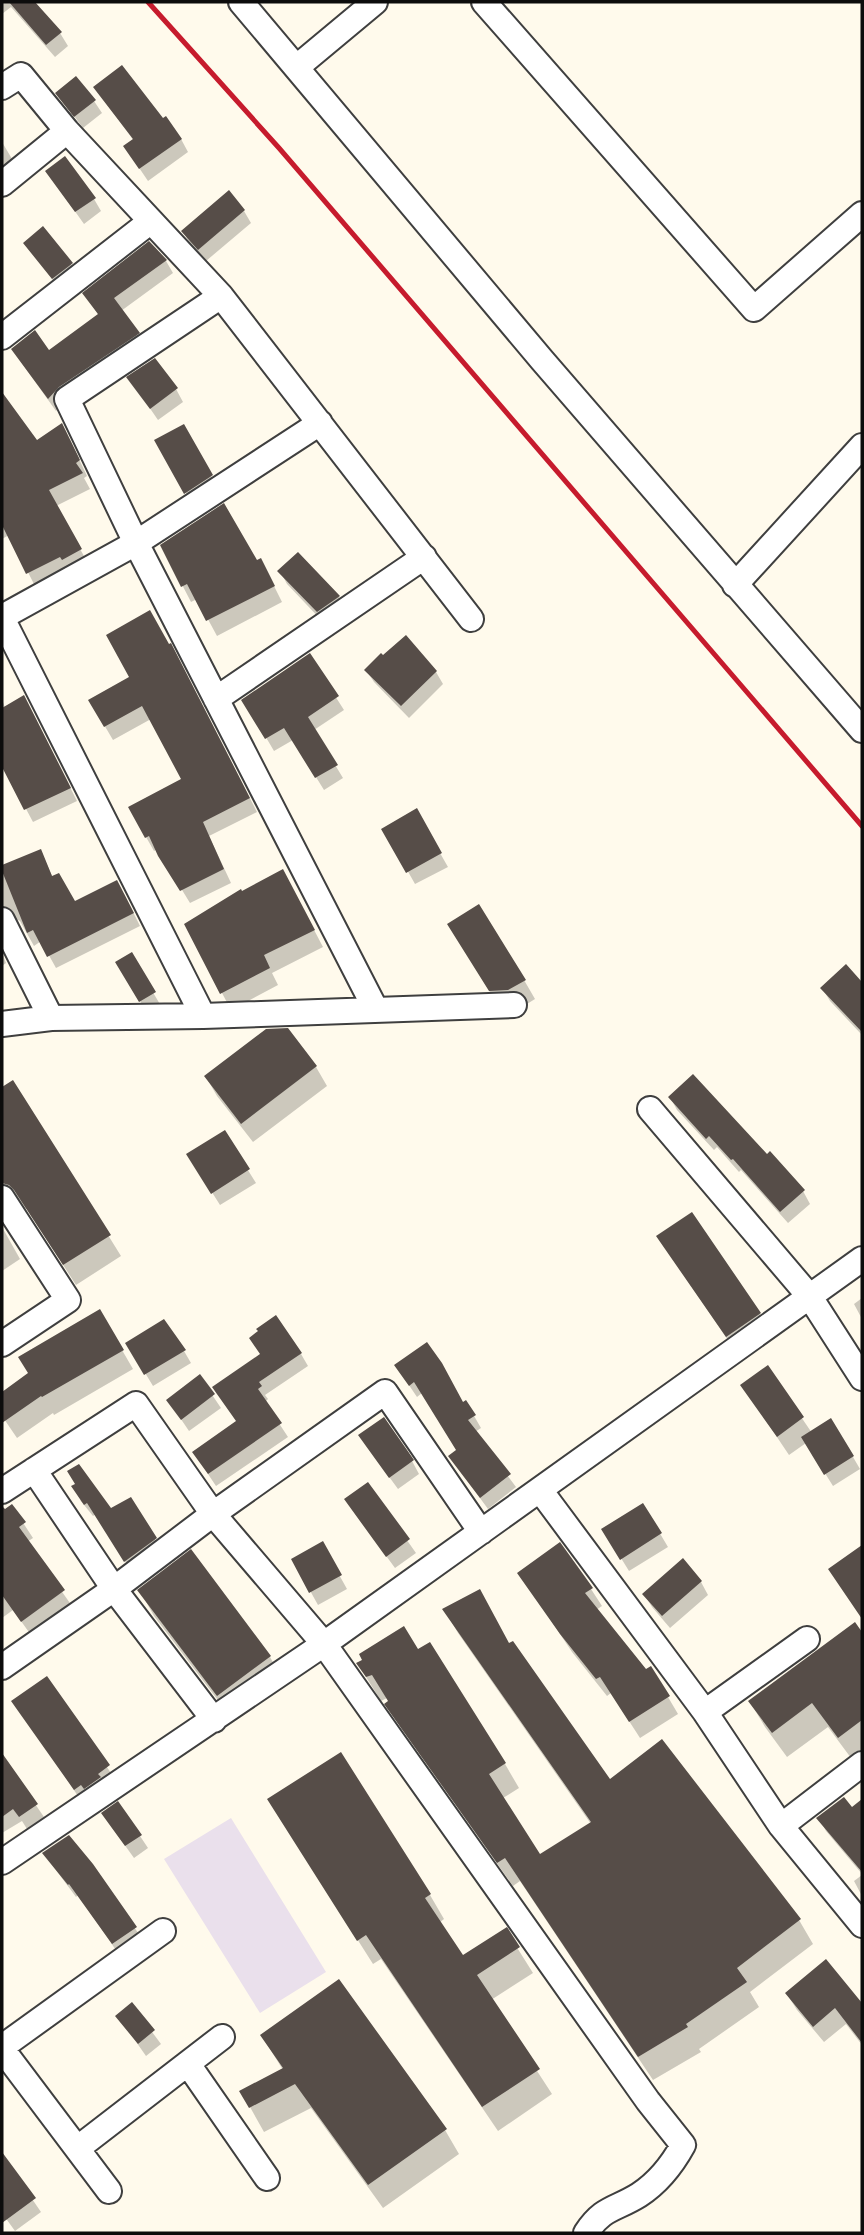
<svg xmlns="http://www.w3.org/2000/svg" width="864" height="2235" viewBox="0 0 864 2235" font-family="Bitter,serif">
<rect width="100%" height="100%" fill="#fffaec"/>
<path fill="#eae0ec" d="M231 1818 326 1972 260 2013 164 1859Z"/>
<path fill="#0003" d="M2 2H33L60 33 68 46 55 57 11 7 2 14Z
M95 88 163 120 181 139 188 152 148 181 125 147 134 141Z
M57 93 94 101 102 113 83 128Z
M2 142 18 169 2 180Z
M47 172 94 199 101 211 84 224Z
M244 211 251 223 206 261 190 244 183 231Z
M26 243 71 264 79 277 61 291Z
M149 243 166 261 173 273 121 311 145 346 66 399 56 411 21 362 49 352 99 316 85 294Z
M129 378 176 389 183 402 158 420Z
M2 395 36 442 70 440 87 476 84 478 90 489 56 506 89 565 36 588 9 535 2 539Z
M183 426 222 495 197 512 157 441Z
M162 546 257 562 269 576 282 602 217 636 197 599 191 602Z
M298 554 339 597 346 610 325 624 287 584 280 571Z
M309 655 344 710 314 730 343 778 324 790 293 740 274 751 244 700Z
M178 659 257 812 209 836 231 883 190 903 157 849 154 851 146 837 184 780 151 719 113 740 90 701Z
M366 670 436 672 443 684 409 718 374 682Z
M2 699 5 708 31 710 77 801 33 822 2 764Z
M416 811 448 867 415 884 384 829Z
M41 851 53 878 74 903 124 894 140 926 56 968 41 941 34 946 20 921 12 917 2 920V867Z
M292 888 323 947 272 973 278 985 231 1010 186 925Z
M460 943 524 980 535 999 519 1009 501 1010Z
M2 953 6 963 2 966Z
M131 955 161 1006 148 1014 117 963Z
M846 967 862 984V1035L830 1001 822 988Z
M316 1067 327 1086 253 1142 217 1096 206 1077Z
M13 1082 121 1256 76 1285 28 1210 15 1203 2 1210V1089Z
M670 1097 767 1156 803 1191 810 1204 788 1223 741 1170 739 1172 717 1147 714 1150 677 1110Z
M224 1132 256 1183 220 1205 196 1167Z
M2 1227 20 1259 2 1271Z
M658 1237 760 1314 771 1333 738 1355Z
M862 1298V1319L854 1304Z
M100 1312 133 1369 54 1415 53 1413 17 1438 2 1416V1394L30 1374Z
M127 1343 184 1351 191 1363 153 1386Z
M301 1354 308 1366 265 1395 268 1399 265 1402 288 1437 216 1486 202 1465 237 1423 261 1355Z
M396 1366 463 1404 466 1402 481 1428 475 1432 516 1487 488 1509 450 1457 458 1451 422 1393 417 1397Z
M767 1367 812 1433 853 1457 860 1469 833 1486 806 1443 789 1455 742 1385Z
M200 1377 221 1408 189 1431 168 1400Z
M368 1448 412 1461 419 1474 398 1489Z
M368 1485 416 1553 395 1568 354 1512Z
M80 1500 110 1511 155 1539 163 1551 133 1574 96 1514 93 1516Z
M643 1505 668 1547 629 1571 611 1542Z
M12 1506 33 1538 27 1542 72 1606 31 1635 13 1610 2 1618V1566L11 1559 2 1547V1513Z
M322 1544 347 1589 318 1605 293 1560Z
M682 1561 701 1582 708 1595 670 1628 652 1607 644 1594Z
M520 1574 591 1589 602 1606 596 1610 668 1697 678 1714 640 1738 611 1693 607 1696 572 1652Z
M140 1591 270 1657 284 1682 233 1720 154 1616Z
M444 1609 509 1645 609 1782 799 1920 813 1944 750 1992 759 2007 699 2049 701 2052 653 2080 520 1881 513 1886 401 1728 387 1704 390 1702 387 1698 381 1701 358 1664 418 1652 505 1764 519 1788 503 1798 540 1857 591 1824 458 1633Z
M854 1624 862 1635V1756L854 1762 828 1727 787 1757 765 1727 750 1702Z
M47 1678 119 1785 86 1808 14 1701Z
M341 1755 430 1895 444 1919 439 1923 463 1958 506 1930 533 1973 491 2000 552 2094 498 2131 381 1959 373 1964 284 1824Z
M11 1769 44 1817 27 1829 22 1821 2 1833V1776Z
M862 1801V1874L826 1831 819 1818 852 1809Z
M111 1826 140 1836 148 1848 134 1858Z
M44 1854 91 1865 143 1940 120 1956 78 1895 76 1897Z
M862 1875V1896L854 1881Z
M826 1961 862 2005V2045L846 2024 824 2042 797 2010 787 1994Z
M132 2005 161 2044 146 2056 118 2016Z
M262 2036 445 2130 459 2154 383 2208 311 2108 264 2132 250 2107 283 2070Z
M4 2158 41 2212 15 2231 2 2213V2159Z"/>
<path fill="#564d48" d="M9 2H35L62 32 46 45Z
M122 65 163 118 166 116 182 139 139 169 123 146 133 139 93 87Z
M76 76 96 100 74 117 55 93Z
M65 156 96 198 75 212 45 171Z
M229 190 245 210 198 250 181 231Z
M43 226 73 263 52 279 23 243Z
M149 241 167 260 114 298 140 333 59 387 48 399 11 349 35 330 49 350 98 314 82 293Z
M155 358 178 388 150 409 126 377Z
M2 392 37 440 62 423 80 460 76 463 83 473 49 490 82 549 62 560 60 557 26 574 2 525Z
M184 424 213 475 184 494 154 440Z
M224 503 257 560 261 558 275 586 206 621 187 584 181 587 160 545Z
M298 552 340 596 317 612 277 571Z
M150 610 169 644 171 643 250 798 203 822 224 869 180 891 158 856 149 836 145 838 128 807 181 779 142 706 104 727 88 700 129 677 106 635Z
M406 635 437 671 401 706 364 670 381 653 383 655Z
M310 653 339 696 308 717 338 765 315 778 284 728 265 739 241 700Z
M24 695 71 788 24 810 2 767V708Z
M417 808 442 853 406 873 381 829Z
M41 849 52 876 59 873 75 901 117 880 134 913 47 957 33 930 27 933 2 871V865Z
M283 869 315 930 264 955 270 968 220 994 184 924 241 889 242 891Z
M479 904 526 980 508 990 489 991 447 924Z
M132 952 156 992 139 1002 115 962Z
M846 964 862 982V1032L820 988Z
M288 1028 317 1066 241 1124 204 1076 266 1029Z
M693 1074 767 1154 770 1151 805 1190 780 1212 733 1159 731 1160 709 1136 706 1139 668 1097Z
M13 1080 111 1235 63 1265 14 1190 9 1185 2 1183V1087Z
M225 1130 250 1169 211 1194 186 1154Z
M692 1212 761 1313 726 1337 656 1236Z
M100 1309 124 1350 42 1397 41 1396 2 1423V1392L28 1373 18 1357Z
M276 1315 302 1353 259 1382 262 1386 258 1389 282 1423 208 1474 192 1452 236 1421 212 1387 260 1354 249 1338 258 1331 256 1329Z
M164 1319 186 1350 144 1375 125 1343Z
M427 1342 442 1363 463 1402 466 1400 476 1415 468 1420 511 1474 480 1498 448 1456 456 1450 414 1382 409 1386 394 1365Z
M768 1365 804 1417 777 1437 740 1385Z
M200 1374 215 1394 181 1420 166 1400Z
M384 1417 414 1460 389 1478 358 1435Z
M831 1418 854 1456 824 1475 801 1437Z
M79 1464 111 1508 131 1497 157 1538 124 1562 87 1503 84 1505 71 1486 75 1484 67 1471Z
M368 1482 410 1539 386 1557 344 1499Z
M643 1503 662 1533 620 1560 601 1529Z
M12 1504 26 1522 19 1527 65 1590 21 1622 2 1595V1506L5 1509Z
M323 1541 342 1575 309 1593 291 1559Z
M560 1542 593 1588 585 1593 646 1669 651 1666 670 1696 629 1722 600 1677 596 1679 560 1634 517 1573Z
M862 1545V1619L828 1569Z
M191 1549 271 1656 217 1696 137 1590Z
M683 1558 702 1581 662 1616 642 1594Z
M480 1589 509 1643 513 1641 610 1779 662 1739 801 1919 737 1968 747 1982 686 2024 688 2027 638 2057 505 1858 497 1863 384 1704 388 1701 372 1675 366 1677 356 1663 362 1660 359 1654 404 1626 418 1649 430 1642 506 1763 489 1774 540 1854 591 1822 442 1609Z
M855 1622 862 1632V1720L838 1738 812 1703 772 1733 748 1701Z
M47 1676 110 1765 98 1774 101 1777 84 1789 81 1785 74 1790 11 1701Z
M341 1752 431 1894 425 1898 463 1955 507 1927 520 1947 477 1975 540 2069 482 2107 366 1935 357 1941 267 1799Z
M2 1753 38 1804 19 1817 13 1809 2 1817Z
M844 1797 852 1807 862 1799V1872L816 1818Z
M118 1801 142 1835 125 1846 101 1813Z
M69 1835 93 1864 137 1927 112 1944 69 1884 68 1885 42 1853Z
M826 1959 862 2003V2043L835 2008 813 2027 785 1993Z
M339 1979 447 2129 368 2185 295 2084 249 2108 239 2091 283 2068 260 2035Z
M132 2002 155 2030 138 2044 115 2016Z
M2 2152 36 2198 2 2223Z"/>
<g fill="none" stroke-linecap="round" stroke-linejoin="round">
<defs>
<path id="minor" d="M241 2 542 360 862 730
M484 2 754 309 862 214
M297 67 375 2
M2 87 21 75 67 131 221 296 67 399 136 543 376 1010
M2 184 67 131
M221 296 471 619
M2 337 151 221
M735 585 862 446
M2 617 136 543 320 423
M2 618 203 1016
M216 699 424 557
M2 920 51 1018
M2 1024 51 1018 203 1016 514 1005
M650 1109 810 1297 862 1378
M2 1198 68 1300 2 1344
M34 1470 114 1589 214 1720
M540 1490 705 1712 781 1826 862 1764
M2 1491 136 1404 213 1514 324 1644 648 2101 683 2145C672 2165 659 2182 639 2195 615 2210 603 2207 586 2233
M2 1667 114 1589 213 1514 385 1392 481 1532
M705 1712 807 1639
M781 1826 862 1925
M2 1862 324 1644 862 1259
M2 2047 163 1931
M2 2049 109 2191
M188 2064 267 2178
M78 2148 222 2037"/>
</defs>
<use href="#minor" stroke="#3f3f3f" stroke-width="28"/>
<use href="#minor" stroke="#fff" stroke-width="24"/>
<path stroke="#c61b2d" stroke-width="5" d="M148 2 279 148 862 826"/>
</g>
<rect width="864" height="2235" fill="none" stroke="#0c0c0c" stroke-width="7"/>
</svg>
